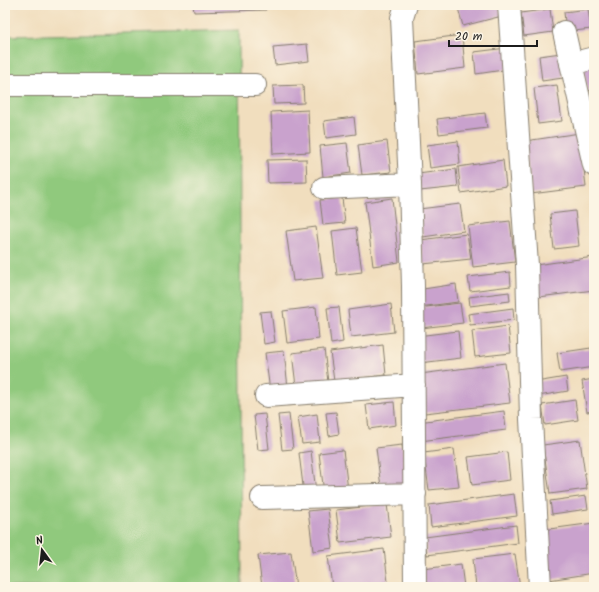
<svg xmlns="http://www.w3.org/2000/svg" width="599" height="592" viewBox="0 0 599 592" font-family="Kalam,sans-serif">
<rect width="100%" height="100%" fill="#fcf5e5"/>
<filter id="ink" filterUnits="userSpaceOnUse"><feTurbulence type="fractalNoise" baseFrequency=".025" numOctaves="2"/><feDisplacementMap in="SourceGraphic" scale="8" xChannelSelector="R" yChannelSelector="G"/><feConvolveMatrix kernelMatrix="1 2 1 2 8 2 1 2 1" color-interpolation-filters="sRGB"/></filter>
<filter id="wash" filterUnits="userSpaceOnUse"><feTurbulence type="fractalNoise" baseFrequency=".012" numOctaves="4" result="noise"/><feDisplacementMap in="SourceGraphic" scale="16" xChannelSelector="R" yChannelSelector="G"/><feGaussianBlur stdDeviation="0.9" result="paint"/><feColorMatrix in="noise" values="0 0 0 0 0 0 0 0 0 0 0 0 0 0 0 0 0 1.4 0 .05"/><feComposite in="paint" operator="in"/></filter>
<g filter="url(#wash)">
<rect width="100%" height="100%" fill="#f1debe"/>
<path fill="#90c97d" stroke="#56724c" d="M239 30 242 587H5V36Z"/>
<g id="blocks">
<path fill="#c9a2cd" d="M193 5H266V10L194 12Z
M472 5H499L502 16 463 26 458 8Z
M550 9 553 32 524 36 521 13Z
M588 9 591 29 566 32 564 12Z
M462 35 465 68 418 74 415 41Z
M307 44 309 61 275 65 273 47Z
M507 48 510 69 476 74 474 52Z
M561 53 563 78 542 81 539 56Z
M594 62V90L587 91 583 63Z
M303 85 304 103 274 104 273 86Z
M557 85 562 121 538 124 534 88Z
M308 110 310 152 273 154 271 112Z
M485 113 487 128 439 134 437 119Z
M354 117 356 134 326 138 324 121Z
M580 133 586 187 531 194 525 141Z
M387 141 391 172 362 175 358 145Z
M458 141 460 164 430 168 427 145Z
M347 143 351 173 323 177 320 146Z
M306 159 307 182 268 183 267 160Z
M503 160 506 186 461 193 458 167Z
M456 169 458 187 420 191 418 174Z
M342 198 345 223 323 225 320 200Z
M392 198 399 262 373 266 365 202Z
M460 204 464 231 423 237 419 209Z
M575 211 579 246 554 249 550 214Z
M510 221 515 262 473 267 468 226Z
M316 227 323 278 293 281 286 231Z
M356 228 362 272 337 275 332 231Z
M467 234 471 259 423 264 420 240Z
M594 257V290L539 297 535 265Z
M510 272 511 286 470 291 468 277Z
M456 284 458 302 419 307 417 290Z
M509 292 510 301 470 306 469 297Z
M460 303 463 323 421 328 418 308Z
M391 304 394 332 351 337 348 310Z
M316 307 319 339 287 343 283 311Z
M339 307 343 342 331 344 327 308Z
M513 308 514 320 470 325 468 314Z
M271 311 275 342 264 344 260 312Z
M508 326 511 353 475 357 472 331Z
M458 331 461 358 420 363 417 336Z
M383 345 386 375 334 381 330 352Z
M591 348 594 367 560 372 557 353Z
M324 349 328 382 296 386 292 353Z
M284 351 288 388 270 391 265 353Z
M505 363 510 403 425 413 420 374Z
M566 377 568 391 538 396 536 382Z
M594 379V411L587 412 582 381Z
M575 400 578 420 545 425 542 405Z
M394 402 396 425 369 429 366 405Z
M504 411 506 430 420 441 418 422Z
M336 412 339 434 329 436 326 413Z
M265 414 269 449 258 450 254 415Z
M289 414 293 449 282 450 278 415Z
M317 414 320 442 302 444 298 417Z
M580 440 587 489 550 494 543 445Z
M402 445 407 484 381 487 376 448Z
M454 449 459 487 429 490 424 453Z
M343 450 348 490 324 493 319 453Z
M311 451 316 492 304 494 299 453Z
M507 452 510 480 472 485 468 457Z
M514 494 517 516 431 527 429 505Z
M586 496 588 509 552 514 550 501Z
M387 504 391 537 340 543 336 510Z
M328 509 333 548 313 551 308 511Z
M594 523V573L549 580 542 530Z
M516 525 518 543 427 555 425 537Z
M384 549 388 582 349 587H332L328 556Z
M291 552 296 587H262L258 555Z
M515 554 520 587H476L473 559Z
M461 564 464 587H426L423 569Z
M594 584V587H580V586Z"/>
</g>
</g>
<g filter="url(#ink)">
<use href="#blocks" fill-opacity="0" stroke="#867d6d" stroke-width="1"/>
<g fill="none" stroke-linecap="round" stroke-linejoin="round">
<defs>
<path id="street" d="M406 5 402 18 410 184 413 286 415 587
M509 5 527 265 531 419 540 587
M564 32 594 165
M571 64 594 58
M5 85H255
M324 188 410 184
M266 396 414 385
M262 498 415 494"/>
</defs>
<use href="#street" stroke="#867d6d" stroke-width="24"/>
<use href="#street" stroke="#fff" stroke-width="22"/>
</g>
</g>
<rect width="599" height="592" fill="none" stroke="#fcf5e5" stroke-width="20"/>
<g transform="translate(42 550) rotate(345)" stroke="#fcf5e5" stroke-width="3" paint-order="stroke">
<path d="M0-3L7 15L0 10L-7 15Z" fill="#1c1c1c"/>
<text y="-6" font-size="11" font-weight="bold" text-anchor="middle" fill="#1c1c1c">N</text>
</g>
<path d="M449 40v6h88v-6" fill="none" stroke="#1c1c1c" stroke-width="2"/>
<text x="455" y="40" font-size="12" fill="#1c1c1c" stroke="#fcf5e5" stroke-width="3" paint-order="stroke">20 m</text>
</svg>
